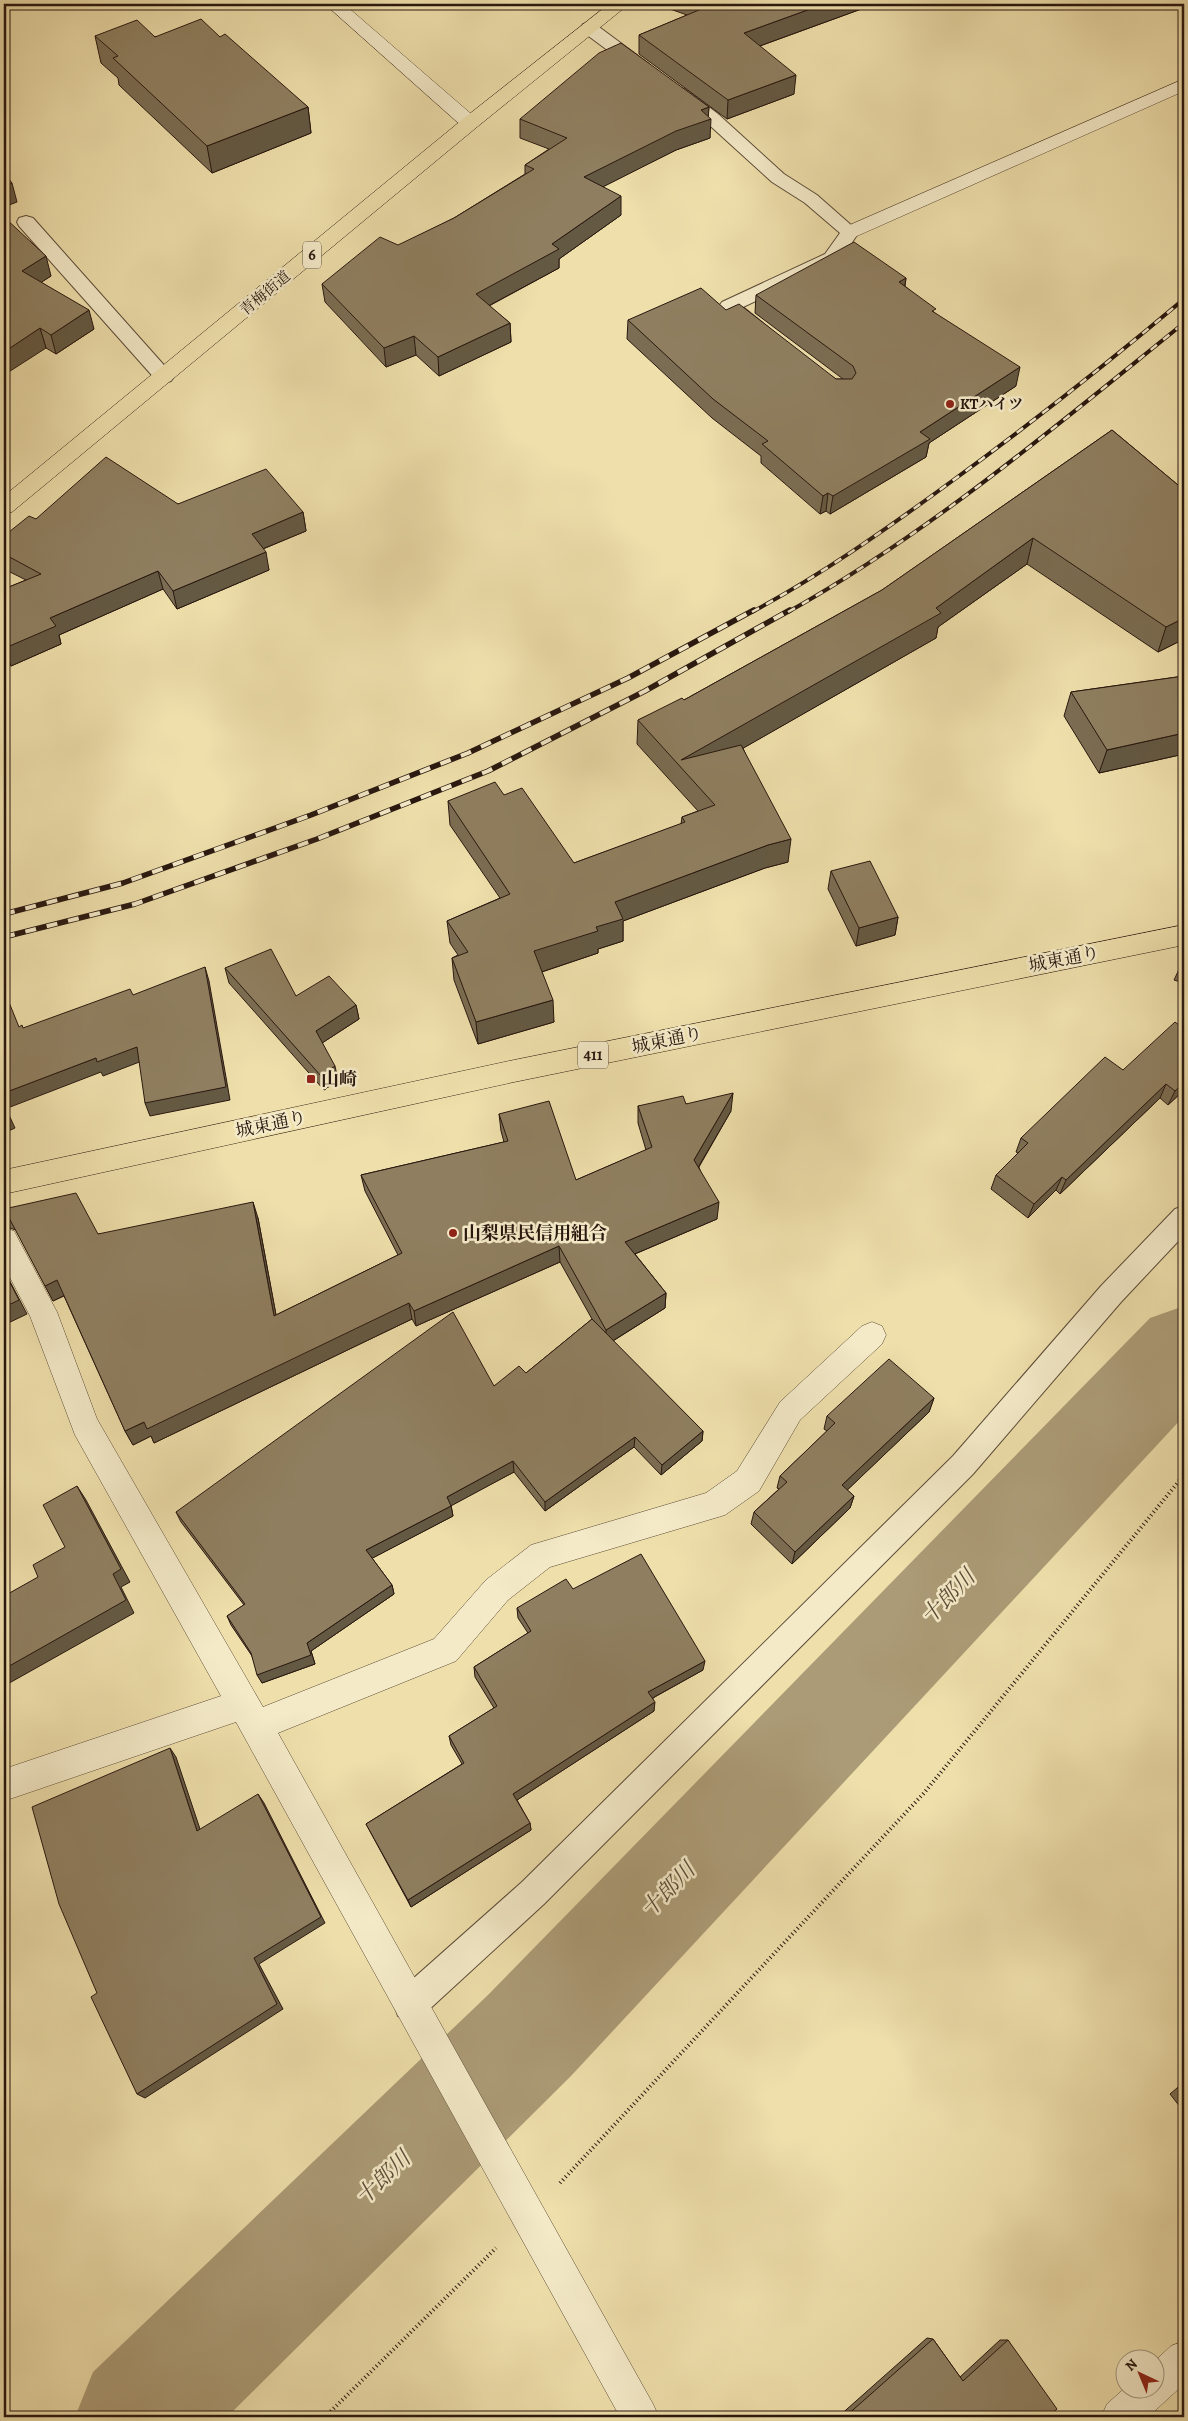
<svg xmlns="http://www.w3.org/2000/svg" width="1188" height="2421" viewBox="0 0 1188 2421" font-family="Alegreya,'Noto Serif JP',serif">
<rect width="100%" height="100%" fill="#eedfab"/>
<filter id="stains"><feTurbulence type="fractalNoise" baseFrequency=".004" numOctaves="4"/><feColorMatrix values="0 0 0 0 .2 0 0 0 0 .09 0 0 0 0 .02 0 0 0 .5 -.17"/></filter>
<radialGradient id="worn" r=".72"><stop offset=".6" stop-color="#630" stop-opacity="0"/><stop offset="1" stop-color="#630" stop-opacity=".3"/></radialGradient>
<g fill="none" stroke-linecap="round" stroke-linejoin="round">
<path fill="#ab9b76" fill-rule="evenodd" d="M1184 1306V1416L571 2076 227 2417H75L93 2372 489 1994 1150 1318Z"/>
<defs>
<path id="lane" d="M589 23 595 24 649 64 652 68 649 72H637L583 32 581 28 583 24Z
M679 88 685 89 718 114 784 174 817 195 859 232 839 262 743 307 770 329 767 333 760 335 753 333 719 306 722 302 825 254 840 233 805 203 772 182 706 122 673 97 670 93 673 89Z
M26 216 33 218 171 373 174 377 171 381 164 383 157 381 19 226 17 222 19 218Z
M1184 1206V1235L1121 1302 973 1474 544 1904 422 2016 410 2020 398 2016 394 2004 398 1992 522 1882 953 1456 1101 1286 1175 1209Z"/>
<path id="street" d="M325 4H344L477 119 479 123 477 127H463Z
M1184 79V91L857 236 850 238 843 236 840 232 843 228Z
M4 1228 14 1231 57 1312 97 1419 263 1707 434 1639 486 1580 531 1545 706 1493 737 1471 780 1402 862 1326 872 1322 882 1326 886 1335 882 1344 800 1420 759 1491 725 1515 550 1567 508 1600 456 1661 278 1733 653 2404 659 2417H620L236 1722 4 1801V1769L221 1696 75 1435 30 1316 4 1266Z
M1184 2341V2384L1148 2417H1101L1107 2404 1126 2387 1156 2388V2360L1171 2346Z"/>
<path id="primary" d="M609 4H629L477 127 12 512 4 514V496L463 119Z"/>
<path id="highway" d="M1184 925V945L514 1082 4 1194V1170L514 1060Z"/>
</defs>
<use href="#lane" stroke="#5a4936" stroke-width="2"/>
<use href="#street" stroke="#5a4936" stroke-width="1"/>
<use href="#primary" stroke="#28170f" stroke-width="1"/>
<use href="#highway" stroke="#28170f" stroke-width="1"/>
<path stroke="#28170f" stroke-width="4" stroke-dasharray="1 3" stroke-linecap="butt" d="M560 2183 924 1793 1184 1475
M325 2417 496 2248"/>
<use href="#lane" fill="#f4eac8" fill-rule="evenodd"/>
<use href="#street" fill="#f4eac8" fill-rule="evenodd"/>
<use href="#primary" fill="#eedfab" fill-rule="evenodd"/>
<use href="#highway" fill="#eedfab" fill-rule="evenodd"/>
<defs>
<path id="rail-far1" d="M752 612C821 575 885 530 948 484 1029 425 1108 363 1184 299
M788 612C931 532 1057 425 1184 323"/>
<path id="rail" d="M4 914 123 883 311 815 468 753 628 678 754 610
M4 937 135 904 317 839 488 771 645 691 790 610"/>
</defs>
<use href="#rail-far1" stroke="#28170f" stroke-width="4"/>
<use href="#rail" stroke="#28170f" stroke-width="5.5"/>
<use href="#rail-far1" stroke="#f4eac8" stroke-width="2.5" stroke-dasharray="8" stroke-linecap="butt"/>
<use href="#rail" stroke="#f4eac8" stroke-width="4" stroke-dasharray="11" stroke-linecap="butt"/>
</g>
<path fill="#7b6d53" stroke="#28170f" d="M671 4H875L760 46 794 94 727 119 639 54V35L687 15 670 9Z
M95 36 220 37 308 107 311 133 212 173 119 85 118 78 101 63Z
M709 107 708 117 710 138 676 150 603 186 621 215 559 259V268L489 306 510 323 511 342 439 376 416 355 386 367 325 302 322 284 454 218 525 174V165L549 149 520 138V119Z
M4 217 51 276 41 282 94 329 56 354 46 348Z
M906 278 905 286 935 313 1016 386 929 443 926 457 830 514 826 511 820 514 761 463V456L712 418 627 339 628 320 726 310 836 379H843L755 313 756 295Z
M1112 430 1184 490V639L1158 652 1027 564 938 627 936 638 743 748 788 862 765 868 623 921V941L598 949V953L542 972 554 1022 478 1044 454 980 452 958 458 955 450 943 447 921 500 898 450 825 448 801 504 795 574 863 681 824 682 817 698 811 637 744 638 720 684 700 882 590Z
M178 504 303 512 306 531 263 549 269 570 177 609 163 589 59 635 61 644 11 666 4 655V589L26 580 4 569V536L36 519Z
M1184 676V754L1099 773 1064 716 1071 692Z
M831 871 898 917 895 935 856 946 828 889Z
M1184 962V983L1174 980 1182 963Z
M225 968 296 996 356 1005 359 1019 322 1043 338 1080 324 1090 229 983Z
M1123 1070 1184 1090 1168 1105 1160 1098 1060 1194 1056 1190 1028 1218 991 1189 996 1175 1018 1153 1016 1152 1021 1138Z
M686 1104 731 1111 699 1167 717 1219 635 1254 666 1293 665 1308 613 1341 703 1431 702 1441 661 1475 634 1447 545 1511 514 1472 451 1505 453 1516 372 1558 392 1585 394 1594 311 1651 315 1664 262 1683 252 1656 231 1625 227 1616 244 1605 181 1522 176 1512 526 1373 592 1319 560 1262 416 1326 412 1319 154 1443 151 1436 133 1445 125 1431 64 1296 53 1301 16 1230 6 1227 4 1222V1209L98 1234 258 1218 276 1315 398 1255 365 1191 361 1175 504 1142 501 1131 499 1114 576 1180 646 1150 638 1123V1106Z
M934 1398 929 1412 847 1490 854 1496 850 1508 792 1564 751 1524 754 1512 779 1489 777 1488 780 1476 827 1431 824 1429 827 1416Z
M573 1589 703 1670 653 1698 654 1711 517 1800 530 1823 531 1830 411 1907 366 1824 462 1764 451 1745 449 1736 494 1708 475 1677 474 1667 528 1633 518 1618 517 1608Z
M1184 2082V2112L1170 2094Z
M927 2338 933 2339 960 2377 1000 2340H1008L1048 2417H838Z"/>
<path fill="#645943" stroke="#28170f" d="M824 4H875L743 52 744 33Z
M796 75 794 94 727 119 728 100Z
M308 107 311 133 212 173 207 146Z
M709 107 708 120 711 119 710 138 676 150 585 196 584 177 701 110Z
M12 183 17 202 4 207V186Z
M621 196V215L559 259V268L477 312 476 294 552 244Z
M46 256 51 276 28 291 22 271Z
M906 278 903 297 899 282Z
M89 310 94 329 56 354 51 335Z
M510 323 511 342 439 376 438 357Z
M40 328 46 348 4 375V352Z
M414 336 416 355 386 367 384 348Z
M1020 367 1016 386 929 443 926 457 830 514 833 496 920 432Z
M828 493 826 511 820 514 823 496Z
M303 512 306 531 255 552 252 534Z
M1033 538 1027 564 938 627 936 638 691 778 681 760 936 608Z
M266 552 269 570 177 609 173 591Z
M158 571 163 589 59 635 61 644 11 666 5 648 50 618Z
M1184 618V639L1158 652 1166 627Z
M1184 733V754L1099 773 1107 750Z
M791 839 788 862 765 868 623 921V941L598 949V953L535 974 534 951 615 902 768 845Z
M898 917 895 935 856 946 859 928Z
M205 967 209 981 230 1100 150 1116 145 1103Z
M553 1000 554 1022 478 1044 476 1022Z
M356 1005 359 1019 319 1045 316 1031Z
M137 1047 142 1061 103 1076 101 1072 5 1109 4 1105V1093L96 1058Z
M335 1066 338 1080 324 1090 321 1076Z
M1184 1082V1090L1168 1105 1175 1091Z
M1166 1084 1160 1098 1060 1194 1066 1180Z
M733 1093 731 1111 693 1176 694 1160Z
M9 1115 15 1128 4 1133V1117Z
M1062 1177 1056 1190 1028 1218 1034 1204Z
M253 1202 258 1218 279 1331 274 1316Z
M719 1202 717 1219 625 1258V1242Z
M559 1246 560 1262 416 1326 414 1311Z
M4 1270 27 1314 4 1325Z
M57 1280 65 1295 53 1301 45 1286Z
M666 1293 665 1308 606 1345V1330Z
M409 1303 412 1319 154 1443 151 1436 133 1445 125 1431Z
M934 1398 929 1412 839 1498 842 1485Z
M703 1431 702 1441 661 1475 662 1465Z
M635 1437 634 1447 545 1511V1502Z
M513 1461 514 1472 449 1507 447 1497Z
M77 1486 86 1500 130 1582 121 1587 134 1613 4 1686V1669L113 1574Z
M854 1496 850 1508 792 1564 795 1552Z
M451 1506 453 1516 369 1560 366 1550Z
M392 1585 394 1594 311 1651 315 1664 262 1683 257 1675 307 1643Z
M705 1661 703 1670 647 1701 648 1692Z
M655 1702 654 1711 514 1802 513 1794Z
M170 1748 176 1757 203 1838 197 1831Z
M258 1794 264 1803 325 1923 259 1964 283 2009 145 2098 137 2094 254 1958Z
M530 1823 531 1830 411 1907 408 1900Z"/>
<path fill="#8f7f60" stroke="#28170f" d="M709 4H824L744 33 796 75 728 100 639 35 711 5Z
M201 19 220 37 225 34 308 107 207 146 113 58 118 56 95 36 137 20 155 37Z
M621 43 709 107 701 110 711 119 676 131 584 177 621 196 552 244 559 249 476 294 510 323 438 357 414 336 384 348 322 284 380 237 398 245 454 218 534 169 525 165 567 138 520 119 599 53Z
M4 173 12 183 4 186Z
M4 217 46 256 22 271 89 310 51 335 40 328 4 352Z
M854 242 906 278 899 282 936 309 932 311 1020 367 920 432 930 439 833 496 828 493 823 496 762 444 768 441 713 399 628 320 701 288 726 310 739 304 836 379H852L856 373 853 366 756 295Z
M1112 430 1184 490V618L1166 627 1033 538 936 608 941 613 681 760 741 745 791 839 768 845 615 902 623 919 596 927 598 931 534 951 553 1000 476 1022 452 958 468 952 447 921 510 894 448 801 495 782 504 795 522 788 574 863 685 822 682 817 715 805 638 720 682 698 684 700 882 590Z
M106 457 178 504 266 469 303 512 252 534 266 552 173 591 158 571 50 618 56 626 5 648 4 646V589L41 574 4 554V536L29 516 36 519Z
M1184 676V733L1107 750 1071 692Z
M870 861 898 917 859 928 831 871Z
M271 949 296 996 329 976 356 1005 316 1031 335 1066 321 1076 225 968Z
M205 967 226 1087 145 1103 137 1047 97 1062 96 1058 4 1093V990L19 1027 22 1025 23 1028 130 989 133 995Z
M1175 1022 1184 1029V1082L1175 1091 1166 1084 1066 1180 1062 1177 1034 1204 996 1175 1028 1143 1021 1138 1105 1057 1123 1070Z
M733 1093 694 1160 719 1202 625 1242 666 1293 606 1330 559 1246 414 1311 409 1303 147 1429 144 1422 125 1431 57 1280 45 1286 7 1214 4 1213V1209L76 1193 98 1234 253 1202 274 1316 402 1253 361 1175 508 1141 499 1114 549 1101 576 1180 652 1147 638 1106 683 1096 686 1104Z
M4 1105 9 1115 4 1117Z
M4 1271 19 1300 4 1307Z
M453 1312 494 1386 519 1366 526 1373 592 1319 703 1431 662 1465 635 1437 545 1502 513 1461 447 1497 451 1506 366 1550 392 1585 307 1643 311 1655 257 1675 251 1653 227 1616 245 1604 176 1512Z
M889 1359 934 1398 842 1485 854 1496 795 1552 754 1512 787 1482 780 1476 835 1423 827 1416Z
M77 1486 121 1569 113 1574 126 1600 4 1669V1593L6 1595 38 1577 33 1565 65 1547 43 1505Z
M641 1554 705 1661 648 1692 655 1702 513 1794 530 1823 408 1900 366 1824 464 1763 449 1736 497 1706 474 1667 531 1631 517 1608 566 1579 573 1589Z
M170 1748 197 1831 258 1794 321 1917 254 1958 277 2004 137 2094 91 1997 97 1993 59 1904 32 1807Z
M1184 2087V2095L1180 2090Z
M933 2339 963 2381 1008 2340 1057 2409 1048 2417H845Z"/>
<g fill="#8f2418" stroke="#f4eac8" stroke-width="2">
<circle cx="950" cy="404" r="5"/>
<rect x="306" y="1074" width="10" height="10" rx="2.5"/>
<circle cx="453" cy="1233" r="5"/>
</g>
<g text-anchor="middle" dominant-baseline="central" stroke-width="5" stroke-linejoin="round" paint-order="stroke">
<g font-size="15" fill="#28170f" stroke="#f4eac8">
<text transform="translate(265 293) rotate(-40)">青梅街道</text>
</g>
<g font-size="15" font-weight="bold" fill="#28170f" stroke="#f4eac8" text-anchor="start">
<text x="960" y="404">KTハイツ</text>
</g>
<g fill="#f4eac8" stroke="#655646" stroke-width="1">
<rect x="303" y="241.5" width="18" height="27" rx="4"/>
<rect x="578" y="1041.5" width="30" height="27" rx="4"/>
</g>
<g font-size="16" font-weight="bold" fill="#28170f">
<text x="312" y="255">6</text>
<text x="593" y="1055">411</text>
</g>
<g font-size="18" fill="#28170f" stroke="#f4eac8">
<text transform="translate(1064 959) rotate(-11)">城東通り</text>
<text transform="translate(667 1040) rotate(-12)">城東通り</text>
<text transform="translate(271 1124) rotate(-12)">城東通り</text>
</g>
<g font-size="18" font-weight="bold" fill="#28170f" stroke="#f4eac8" text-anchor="start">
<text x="321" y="1079">山崎</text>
<text x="463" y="1233">山梨県民信用組合</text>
</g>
<g font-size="22" font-style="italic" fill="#5c4c38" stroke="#f4eac8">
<text transform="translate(948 1597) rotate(-46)">十郎川</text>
<text transform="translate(668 1890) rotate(-46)">十郎川</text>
<text transform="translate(383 2178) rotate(-44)">十郎川</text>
</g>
</g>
<rect width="1188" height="2421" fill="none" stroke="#eedfab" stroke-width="20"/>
<rect x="5" y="5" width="1178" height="2411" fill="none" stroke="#28170f" stroke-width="2.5"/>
<rect x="10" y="10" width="1168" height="2401" fill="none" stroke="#28170f"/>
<g transform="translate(1140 2374) rotate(316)"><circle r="24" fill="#f4eac8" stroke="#a2967e"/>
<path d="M0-4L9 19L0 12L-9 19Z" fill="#8f2418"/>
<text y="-8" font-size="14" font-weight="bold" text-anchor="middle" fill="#28170f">N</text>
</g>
<rect width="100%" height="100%" filter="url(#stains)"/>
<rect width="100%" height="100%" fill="url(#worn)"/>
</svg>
